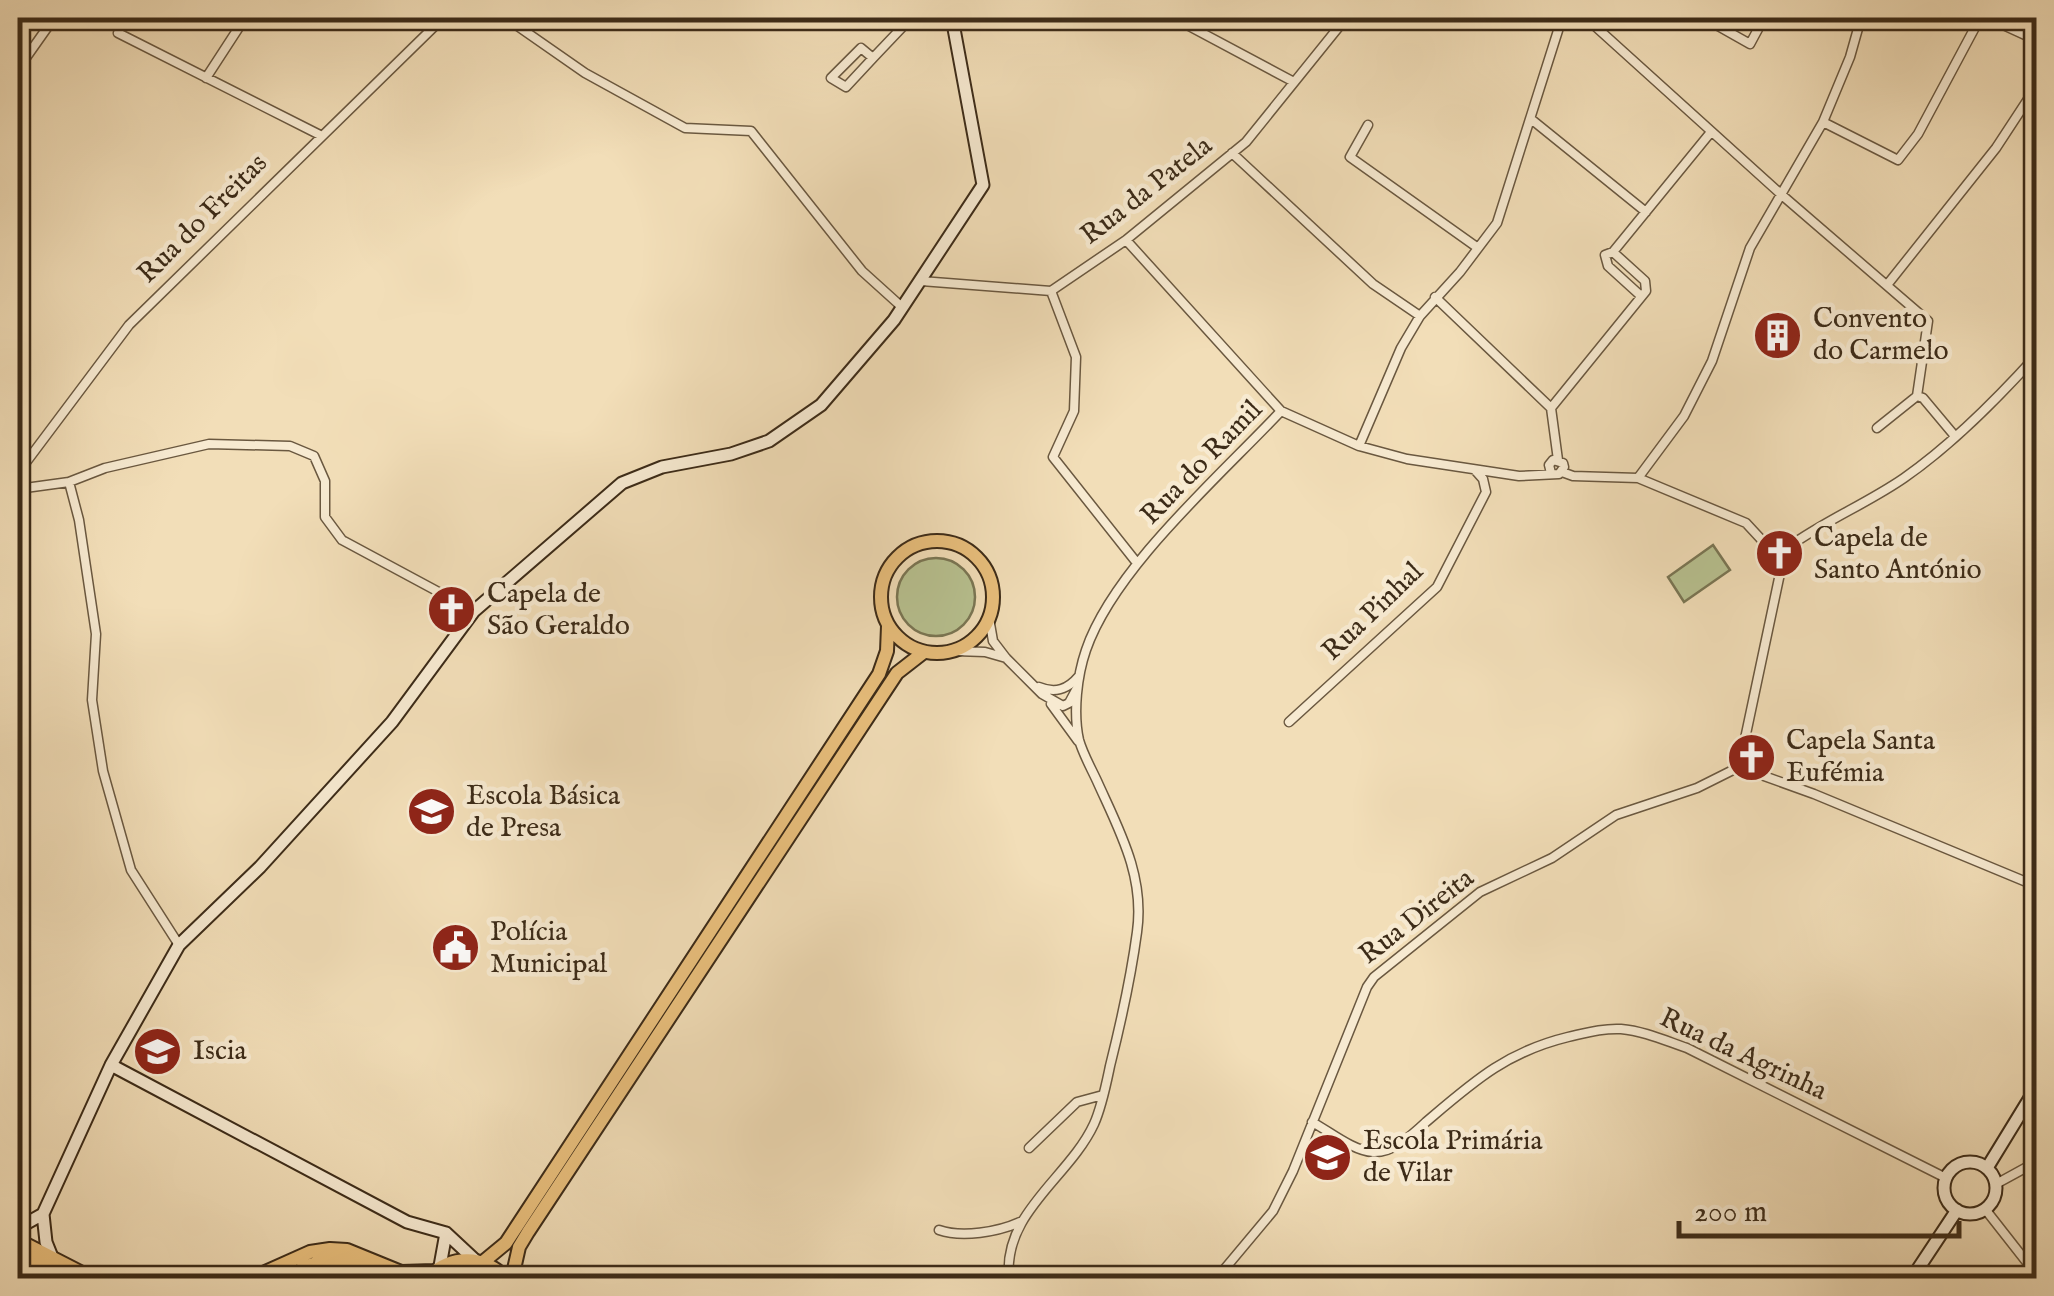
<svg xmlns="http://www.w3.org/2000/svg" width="2054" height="1296" viewBox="0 0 2054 1296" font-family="'IM FELL English',serif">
<rect width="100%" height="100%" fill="#f2deb8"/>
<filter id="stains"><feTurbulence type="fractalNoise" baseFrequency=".002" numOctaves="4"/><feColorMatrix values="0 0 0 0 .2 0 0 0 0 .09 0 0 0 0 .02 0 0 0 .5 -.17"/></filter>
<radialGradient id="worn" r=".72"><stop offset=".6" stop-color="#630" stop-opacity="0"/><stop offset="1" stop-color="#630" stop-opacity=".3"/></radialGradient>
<path fill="#b8c291" stroke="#7a7654" stroke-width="2.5" d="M1713 545 1730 570 1684 602 1668 577Z
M897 597a39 39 0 1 1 78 0a39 39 0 1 1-78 0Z"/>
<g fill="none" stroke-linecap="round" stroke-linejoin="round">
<defs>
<path id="street" d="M506 18 585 73 685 128 751 131 862 271 903 308
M1174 18 1294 82
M1586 18 1783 196 1928 321 1917 396 1877 428
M1704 18 1750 44 1764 18
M1988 18 2036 40
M118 33 320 135
M861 48 873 58 846 87 831 78Z
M873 58 911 18
M18 69 54 18
M206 78 245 18
M1531 119 1646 212
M1823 122 1898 160 1918 134 1980 18
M1368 125 1350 157 1478 248
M1232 153 1373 284 1420 316
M1126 240 1281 411
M1613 252 1605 255 1608 266 1641 296
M921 281 1051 291 1126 240 1246 142 1346 18
M1887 285 1996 148 2036 87
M1051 291 1076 357 1074 411 1053 457 1137 563
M1435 297 1551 408 1558 460
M1917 396 1923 398 1954 435
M1551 408 1646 291 1645 281 1613 252 1711 132
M1359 446 1401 348 1420 316 1460 272 1497 223 1562 18
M1562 472 1573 476 1638 478 1746 523 1771 550
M18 473 129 325 443 18
M1638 478 1684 416 1712 361 1750 248 1823 122 1850 57 1861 18
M69 482 79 520 96 634 92 700 103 771 131 870 179 945
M18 489 69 482 105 468 209 444 290 446 314 456 325 481V517L342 540 474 611
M1771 553a11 11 0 1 1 22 0a11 11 0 1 1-22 0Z
M1790 546C1826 520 1868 503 1904 478 1953 444 1997 399 2036 356
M989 618 993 641 1006 658 1042 694 1063 706 1069 703 1076 690
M955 651 985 652 1006 658
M1039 687C1056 694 1068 689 1079 676
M1051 704 1078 741
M1289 722 1437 587 1486 492 1483 479 1475 470
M1739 767 1814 794 2036 886
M1739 767 1782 564
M1312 1122C1329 1131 1353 1151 1373 1152 1393 1153 1412 1135 1426 1122 1473 1082 1506 1052 1568 1037 1586 1033 1603 1028 1621 1029 1644 1031 1666 1041 1687 1048L1946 1178
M1029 1148 1077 1102 1103 1095
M1996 1184 2036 1162
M1985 1209 2036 1274
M939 1230C962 1238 998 1232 1020 1222
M1009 1278C1003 1212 1069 1178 1094 1124 1102 1106 1106 1085 1110 1066 1121 1022 1131 977 1137 932 1145 876 1119 830 1097 781 1091 768 1083 754 1079 740 1073 713 1077 676 1086 650 1114 568 1221 475 1281 411L1359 446 1407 459 1519 476 1559 474 1564 467 1563 463 1553 460 1549 465 1551 473
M1217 1278 1273 1211 1293 1171 1367 987 1374 977 1480 892 1552 858 1616 815 1697 788 1739 767"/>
<path id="secondary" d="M111 1065 407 1222 446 1233 475 1260
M1944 1188a26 26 0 1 1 52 0a26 26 0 1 1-52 0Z
M1987 1168 2036 1088
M18 1228 43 1214
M52 1257 46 1242 43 1214 111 1065 179 945 260 867 392 722 474 611 622 483 662 467 731 454 769 441 821 405 894 320 983 185 952 18
M440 1266 446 1233
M1912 1278 1957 1210"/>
<path id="primary" d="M881 597a56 56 0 1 1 112 0a56 56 0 1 1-112 0Z
M18 1240 92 1278
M18 1253 69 1278
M483 1262 506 1243 879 674 887 651 888 626
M428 1277C452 1254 483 1255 506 1278
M252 1278 310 1252 330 1249 347 1250 401 1272 434 1271
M287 1278C317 1255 353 1254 384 1278
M512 1278 519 1247 528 1232 897 673 924 652"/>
</defs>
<use href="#street" stroke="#6a5840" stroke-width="11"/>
<use href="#secondary" stroke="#3c2b18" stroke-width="15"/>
<use href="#primary" stroke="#3c2b18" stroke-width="16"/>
<use href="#street" stroke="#f7ead1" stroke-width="8"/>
<use href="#secondary" stroke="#f7ead1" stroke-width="11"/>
<use href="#primary" stroke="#e9bf7c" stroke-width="12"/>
</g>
<defs>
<symbol id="building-disc" viewBox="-11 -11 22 22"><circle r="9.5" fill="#8f2418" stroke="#f7ead1"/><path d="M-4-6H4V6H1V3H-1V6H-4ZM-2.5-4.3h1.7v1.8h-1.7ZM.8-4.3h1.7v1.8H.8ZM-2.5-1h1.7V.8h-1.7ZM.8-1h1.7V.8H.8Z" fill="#fff"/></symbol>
<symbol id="church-disc" viewBox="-11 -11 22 22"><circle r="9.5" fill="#8f2418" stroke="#f7ead1"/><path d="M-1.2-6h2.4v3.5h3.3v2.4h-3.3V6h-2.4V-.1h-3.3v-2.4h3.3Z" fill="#fff"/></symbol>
<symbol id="school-disc" viewBox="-11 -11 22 22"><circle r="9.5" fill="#8f2418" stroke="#f7ead1"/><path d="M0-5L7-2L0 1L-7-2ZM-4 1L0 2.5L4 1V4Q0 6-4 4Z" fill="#fff"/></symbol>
<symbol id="civic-disc" viewBox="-11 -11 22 22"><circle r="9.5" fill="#8f2418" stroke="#f7ead1"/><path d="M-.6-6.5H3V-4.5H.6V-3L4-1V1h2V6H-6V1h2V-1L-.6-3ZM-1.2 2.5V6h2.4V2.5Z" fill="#fff"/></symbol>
<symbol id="university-disc" viewBox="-11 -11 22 22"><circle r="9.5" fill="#8f2418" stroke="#f7ead1"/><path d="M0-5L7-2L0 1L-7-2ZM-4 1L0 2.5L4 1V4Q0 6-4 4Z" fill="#fff"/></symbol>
</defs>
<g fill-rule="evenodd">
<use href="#building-disc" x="1750" y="308" width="55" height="55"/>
<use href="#church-disc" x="1752" y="526" width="55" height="55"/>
<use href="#church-disc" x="424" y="582" width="55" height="55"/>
<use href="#church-disc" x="1724" y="730" width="55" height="55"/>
<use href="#school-disc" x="404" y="784" width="55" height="55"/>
<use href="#civic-disc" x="428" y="920" width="55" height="55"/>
<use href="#university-disc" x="130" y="1024" width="55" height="55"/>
<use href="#school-disc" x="1300" y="1130" width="55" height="55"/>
</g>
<g text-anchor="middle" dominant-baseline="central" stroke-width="9" stroke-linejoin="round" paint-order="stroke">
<g font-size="28" fill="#3c2b18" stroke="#f7ead1">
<text transform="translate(1147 191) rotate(-38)">Rua da Patela</text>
<text transform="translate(203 219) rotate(-45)">Rua do Freitas</text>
<text transform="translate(1202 463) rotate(-46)">Rua do Ramil</text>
<text transform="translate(1373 612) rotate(-44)">Rua Pinhal</text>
<text transform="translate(1417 917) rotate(-38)">Rua Direita</text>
<text transform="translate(1743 1055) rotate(25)">Rua da Agrinha</text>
</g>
<g font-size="28" fill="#3c2b18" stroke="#f7ead1" text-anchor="start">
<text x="1813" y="319">Convento<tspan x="1813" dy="32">do Carmelo</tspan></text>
<text x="1814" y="538">Capela de<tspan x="1814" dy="32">Santo António</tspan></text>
<text x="487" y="594">Capela de<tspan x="487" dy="32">São Geraldo</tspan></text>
<text x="1786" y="741">Capela Santa<tspan x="1786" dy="32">Eufémia</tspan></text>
<text x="466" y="796">Escola Básica<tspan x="466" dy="32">de Presa</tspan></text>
<text x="490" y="932">Polícia<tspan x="490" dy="32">Municipal</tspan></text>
<text x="193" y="1051">Iscia</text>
<text x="1363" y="1141">Escola Primária<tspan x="1363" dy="32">de Vilar</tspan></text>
</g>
</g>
<rect width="2054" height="1296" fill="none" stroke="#f2deb8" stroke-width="60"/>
<rect x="20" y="20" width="2014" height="1256" fill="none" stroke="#3c2b18" stroke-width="5"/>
<rect x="30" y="30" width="1994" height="1236" fill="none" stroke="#3c2b18" stroke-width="2.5"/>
<path d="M1679 1221v15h280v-15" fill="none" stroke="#3c2b18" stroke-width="5"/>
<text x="1694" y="1221" font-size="30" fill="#3c2b18" stroke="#f7ead1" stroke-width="8" paint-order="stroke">200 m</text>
<rect width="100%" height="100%" filter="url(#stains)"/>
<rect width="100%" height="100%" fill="url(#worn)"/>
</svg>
